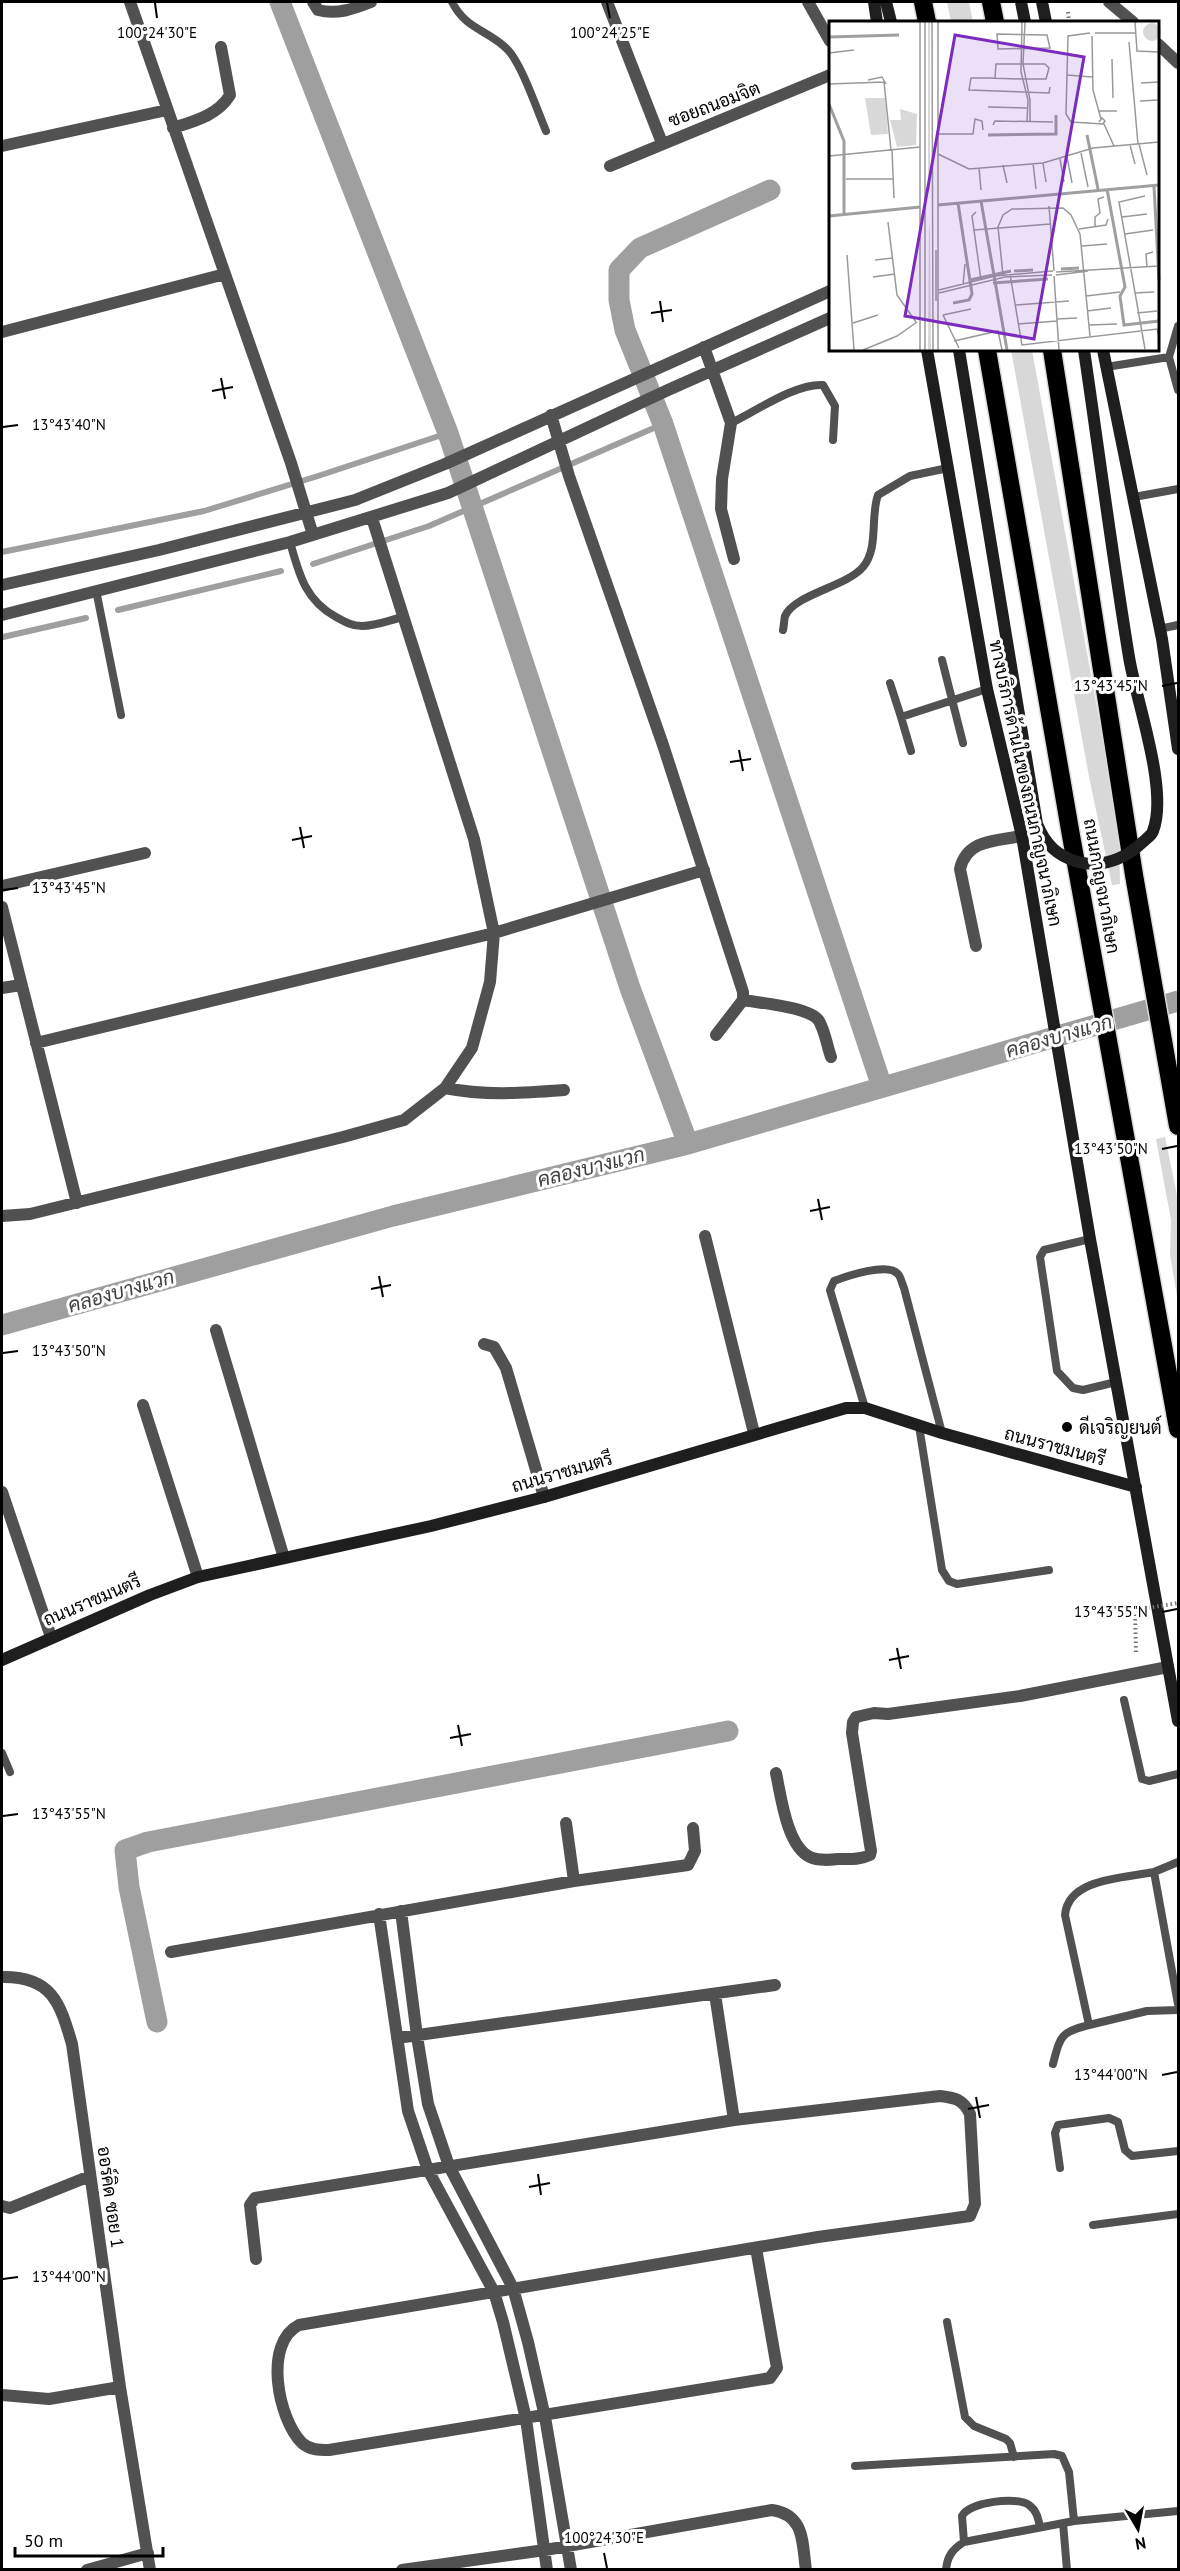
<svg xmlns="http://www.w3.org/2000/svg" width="1180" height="2571" viewBox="0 0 1180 2571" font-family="'PT Sans',Sarabun,sans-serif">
<rect width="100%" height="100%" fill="#fff"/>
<path fill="#d8d8d8" d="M947 2H969L973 22H951Z
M1011 350H1032L1119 829 1120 884 1112 885 1090 782Z
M1165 1137 1178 1200V1302L1170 1255 1171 1220 1156 1139Z"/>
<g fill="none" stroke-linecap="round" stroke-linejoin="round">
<path stroke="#9f9f9f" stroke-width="6" d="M2 552 204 511 318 476 448 433
M313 564 429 526 663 424
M118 610 281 571
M3 637 86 618"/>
<path stroke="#9f9f9f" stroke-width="21" d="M280 2 448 433 630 988 688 1144
M770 190 640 248 619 270V300L625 330 663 424 882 1087
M2 1325 393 1216 688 1144 1178 1001
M157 2022 129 1887 125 1850 148 1842 728 1731"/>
<defs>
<path id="highway" d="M923 2 927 22
M991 2 995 22
M987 350C1048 710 1112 1070 1178 1429
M1052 350 1134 875 1178 1126"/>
</defs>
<use href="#highway" stroke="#dbdbdb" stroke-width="21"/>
<path stroke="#737373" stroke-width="4" stroke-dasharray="1.5 3" stroke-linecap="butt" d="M1068 12 1069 22
M1135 1610 1136 1655"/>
<path stroke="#515151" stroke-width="8" d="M452 2C467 31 488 29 508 50 522 65 537 110 546 131
M1169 357 1178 326
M1106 367 1169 357 1178 390
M731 423C756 411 796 383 823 385L835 406 833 440
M1134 497 1178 489
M290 542C299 574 305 600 336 617 345 622 352 626 362 626 376 626 390 620 403 617
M96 590 121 715
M1159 629 1178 625
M783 630C784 626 784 620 785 616 795 594 846 587 863 567 879 548 870 517 878 495L910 476 948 468
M942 660 963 743
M890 683 901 717
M911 751 901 717 987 689
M1090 1239 1044 1250 1040 1257 1057 1371 1073 1388 1083 1390 1116 1382
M865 1408 830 1290 834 1281C847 1276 888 1262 898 1274 901 1277 902 1284 904 1288L942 1433
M919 1426 942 1570 949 1581 957 1584 1049 1570
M1124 1700 1142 1779 1149 1781 1178 1774
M2 1753 10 1772
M1178 1862 1154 1872 1178 2004
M1154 1872C1125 1878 1068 1878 1065 1915L1089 2025 1147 2011 1178 2010
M1053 2064C1060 2037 1060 2032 1089 2025
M1060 2168 1055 2133 1058 2125 1109 2118 1118 2122 1125 2150 1132 2156 1178 2151
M1093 2225 1178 2214
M947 2322 965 2417 974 2426 1006 2439 1010 2443 1014 2457
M855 2466 1054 2454 1062 2456 1069 2472 1074 2521 1178 2511
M1063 2523 1067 2570
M964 2542 962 2516C969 2502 1017 2496 1029 2505 1037 2511 1038 2518 1040 2527
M946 2570C947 2556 953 2549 964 2542L1074 2521"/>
<path stroke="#515151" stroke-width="12" d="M130 2 291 463 313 535
M313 2 318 10C337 15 353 9 371 2
M607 2 662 143
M808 2 830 41
M1109 2 1133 22
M1158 44 1178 63
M173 128C195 121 218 115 230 95L221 47
M2 146 167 110
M610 166 830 75
M2 332 225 274
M704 347 731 423 722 479 721 509 734 559
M551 415 569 476 663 745 743 992V1000L716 1035
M2 585 159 550 355 500 445 464 830 291
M2 615 290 542 448 493 668 390 830 318
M2 886 145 853
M2 907 77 1203
M976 946 960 869C967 839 996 841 1022 836
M2 988 21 985
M743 1000C759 1003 811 1007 819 1021 825 1031 827 1046 831 1057
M36 1043 494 933 704 870
M445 1088C485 1096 523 1093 564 1090
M2 1216 30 1214 343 1137 404 1120 445 1088 472 1048 490 982 494 933 474 839 372 518
M705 1236 754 1433
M216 1330 284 1558
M484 1344 494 1347 506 1368 544 1497
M143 1405 198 1577
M2 1492 51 1637
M776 1773C781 1797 787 1846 810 1857 819 1861 829 1860 838 1859 849 1859 860 1860 870 1855L871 1851 852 1733 853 1722 856 1717 874 1713 888 1714 1020 1696 1168 1667
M566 1823 574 1881
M401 1911 417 2036 428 2104 449 2166 513 2288 528 2342 545 2417 571 2570
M379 1914 408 2111 428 2170 494 2292 503 2322 526 2419 547 2570
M171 1952 574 1881 688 1865 695 1851 693 1828
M2 1977C52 1976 60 2003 72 2044L120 2387 150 2570
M715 1994 734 2120
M397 2038 775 1985
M2 2206 10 2208 90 2176
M256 2259 250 2205 255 2198 734 2120 940 2096C955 2098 963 2099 970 2114L975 2204 970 2216 818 2237 299 2325C263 2343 278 2419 302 2443 310 2450 319 2450 329 2450L770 2378 777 2368 756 2248
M2 2395 49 2399 120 2387
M87 2570 148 2553
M402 2570 545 2550 772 2510C805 2515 802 2542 806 2570"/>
<path stroke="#1e1e1e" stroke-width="12" d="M874 2 877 22
M886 2 891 22
M1021 2 1025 22
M1042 2 1046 22
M927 350 987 689 1022 836 1090 1239 1178 1721
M1103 350 1162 639 1178 749
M2 1660 150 1595 198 1577 431 1526 544 1497 846 1408H865L942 1433 1136 1487"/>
<use href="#highway" stroke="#000" stroke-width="18"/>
<path stroke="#737373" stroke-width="4" stroke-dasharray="1.5 3" stroke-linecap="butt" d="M1135 1610 1178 1603"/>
<path stroke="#1e1e1e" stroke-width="12" d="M959 350 1037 824C1045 844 1057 856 1078 862 1104 868 1126 858 1144 841 1147 838 1152 835 1153 831 1169 790 1136 701 1129 657 1112 554 1099 452 1084 350"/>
</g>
<path fill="none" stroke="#000" stroke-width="2" d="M155 3 157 18M607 3 610 18M660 301 663 322M651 313 672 310M221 378 225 399M212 391 233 387M3 427 18 425M1162 686 1177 683M739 750 743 771M730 762 751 759M300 827 304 848M292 840 312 836M3 890 18 888M1162 1149 1177 1146M818 1199 822 1220M810 1211 830 1207M379 1276 383 1297M371 1289 391 1285M3 1353 18 1351M1162 1612 1177 1609M897 1648 901 1669M889 1660 909 1656M458 1725 462 1746M450 1738 471 1734M3 1816 18 1814M1162 2075 1177 2072M976 2097 980 2118M968 2109 989 2105M538 2174 541 2195M529 2187 550 2183M3 2279 18 2277M604 2553 607 2568"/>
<circle fill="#000" stroke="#fff" stroke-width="2" cx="1067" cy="1427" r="6"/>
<g text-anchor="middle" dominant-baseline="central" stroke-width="6" stroke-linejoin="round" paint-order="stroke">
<g font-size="18" fill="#000" stroke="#fff">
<text transform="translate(714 104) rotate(-21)">ซอยถนอมจิต</text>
<text transform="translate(1026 783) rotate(78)">ทางบริการด้านในของถนนกาญจนาภิเษก</text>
<text transform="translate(1102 886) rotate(80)">ถนนกาญจนาภิเษก</text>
<text transform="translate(1055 1446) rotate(15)">ถนนราชมนตรี</text>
<text transform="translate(562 1472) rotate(-16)">ถนนราชมนตรี</text>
<text transform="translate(92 1600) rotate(-23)">ถนนราชมนตรี</text>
<text transform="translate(111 2197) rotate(82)">ออร์คิด ซอย 1</text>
</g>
<g font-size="18" fill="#000" stroke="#fff" text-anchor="start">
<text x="1079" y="1427">ดีเจริญยนต์</text>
</g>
<g font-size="20" font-style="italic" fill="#404040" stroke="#fff">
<text transform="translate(1059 1036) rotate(-16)">คลองบางแวก</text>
<text transform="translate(591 1167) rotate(-14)">คลองบางแวก</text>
<text transform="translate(121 1291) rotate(-16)">คลองบางแวก</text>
</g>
</g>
<g transform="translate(829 21)">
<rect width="330" height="330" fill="#fff"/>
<path d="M99 1H101V171L99 160ZM314 11a9 9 0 1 1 18 0a9 9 0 1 1-18 0ZM36 77H56L59 113 42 114ZM71 88 88 93 87 124 68 126 61 99H72ZM100 200 101 211 102 329H99Z" fill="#d8d8d8"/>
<path fill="none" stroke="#9f9f9f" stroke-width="3" d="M0 16 70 14M0 83 15 120V194M159 114 227 113V94M258 114 269 168M325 165 330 259M278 168 296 266 291 275 295 304 330 300M152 180 178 329M109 184 330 164M0 195 91 186M232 248 250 247M185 250 204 249M141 259 182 250M164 262 219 258M124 282 140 279 143 273 129 182"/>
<path fill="none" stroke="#999" stroke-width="1.5" d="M96 1V329M103 1 104 329M109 1V329M193 1 192 51 199 79 198 101M196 1 194 43 201 79V101M306 1 308 30 330 31M261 12 239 15 237 93 242 101 274 103 276 100 273 97 270 101M266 12H306M168 13 218 14 221 27 169 28ZM263 15 264 69 272 98M300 21 309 123M0 32 25 29M283 38 284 77M238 54 263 56M166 57 167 43H216L220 47 217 58H192L159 57H142L140 69 220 72 221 66M39 59 53 56 57 63M312 62 330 61M0 63 55 61 62 129M311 80 330 79M159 86 199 87M269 90H288M275 103 285 125M164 104 166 100 224 101M109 113H144L146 98 153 100 154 109M310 123 318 154M301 124 306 143M63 129 65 177M252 132 259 166M109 133 140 148 214 142 264 127 330 121M0 135 91 126M238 136 243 162M231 138 235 161M204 142 207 168M214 142 217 161M174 144 178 162M150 147 152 169M17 158H64M316 175 290 181 316 328M220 185 225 250M147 191 143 195 152 259M293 196 318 193M59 201 68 274 87 301M266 206V196L271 192 269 178 275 176M250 208 277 204 279 198M145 209 221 203M296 213 324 209M253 225 278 223M18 234 25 329M46 239 64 237M318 246 317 233 324 231M227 251 330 245M181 253 193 324 328 308 330 316M174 254 169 206 174 194 183 188 234 187 242 194 251 213 261 315M227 254 259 250M225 255 230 329M44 256 66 253M134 264 136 243M110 269 166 255 224 250M110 272 176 256 223 254M306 272 325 271M257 275 291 271M107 280V229M186 284 240 280M258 290 282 287M308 292 328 290M114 294 130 327M114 294 142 288M228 298 248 297M24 302 49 294M189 303 228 300M260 304 288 303M125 320 169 310 173 329M34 329 68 315 88 301M91 329V1"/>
<path fill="#7b2cbf" fill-opacity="0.15" stroke="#7b2cbf" stroke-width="3" d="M126 14 255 36 205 318 76 295Z"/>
<rect width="330" height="330" fill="none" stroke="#000" stroke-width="3"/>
</g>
<g font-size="15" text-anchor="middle" fill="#000" stroke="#fff" stroke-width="6" stroke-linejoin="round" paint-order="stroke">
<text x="157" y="38">100°24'30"E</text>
<text x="610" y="38">100°24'25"E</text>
<text x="69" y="430">13°43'40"N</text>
<text x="1111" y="691">13°43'45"N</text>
<text x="69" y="893">13°43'45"N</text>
<text x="1111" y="1154">13°43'50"N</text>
<text x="69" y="1356">13°43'50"N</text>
<text x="1111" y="1617">13°43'55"N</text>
<text x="69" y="1819">13°43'55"N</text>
<text x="1111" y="2080">13°44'00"N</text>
<text x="69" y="2282">13°44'00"N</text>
<text x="604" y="2543">100°24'30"E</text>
</g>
<rect width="1180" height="2571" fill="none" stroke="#000000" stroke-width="6"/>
<g transform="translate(1138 2529) rotate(170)" stroke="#ffffff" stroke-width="4.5" paint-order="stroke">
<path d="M0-4.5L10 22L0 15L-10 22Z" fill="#000000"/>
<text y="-9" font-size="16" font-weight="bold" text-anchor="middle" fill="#000000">N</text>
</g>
<path d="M15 2547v9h148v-9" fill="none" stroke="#000000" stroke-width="3"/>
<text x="24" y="2547" font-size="18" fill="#000000" stroke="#ffffff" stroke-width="4.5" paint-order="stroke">50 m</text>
</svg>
